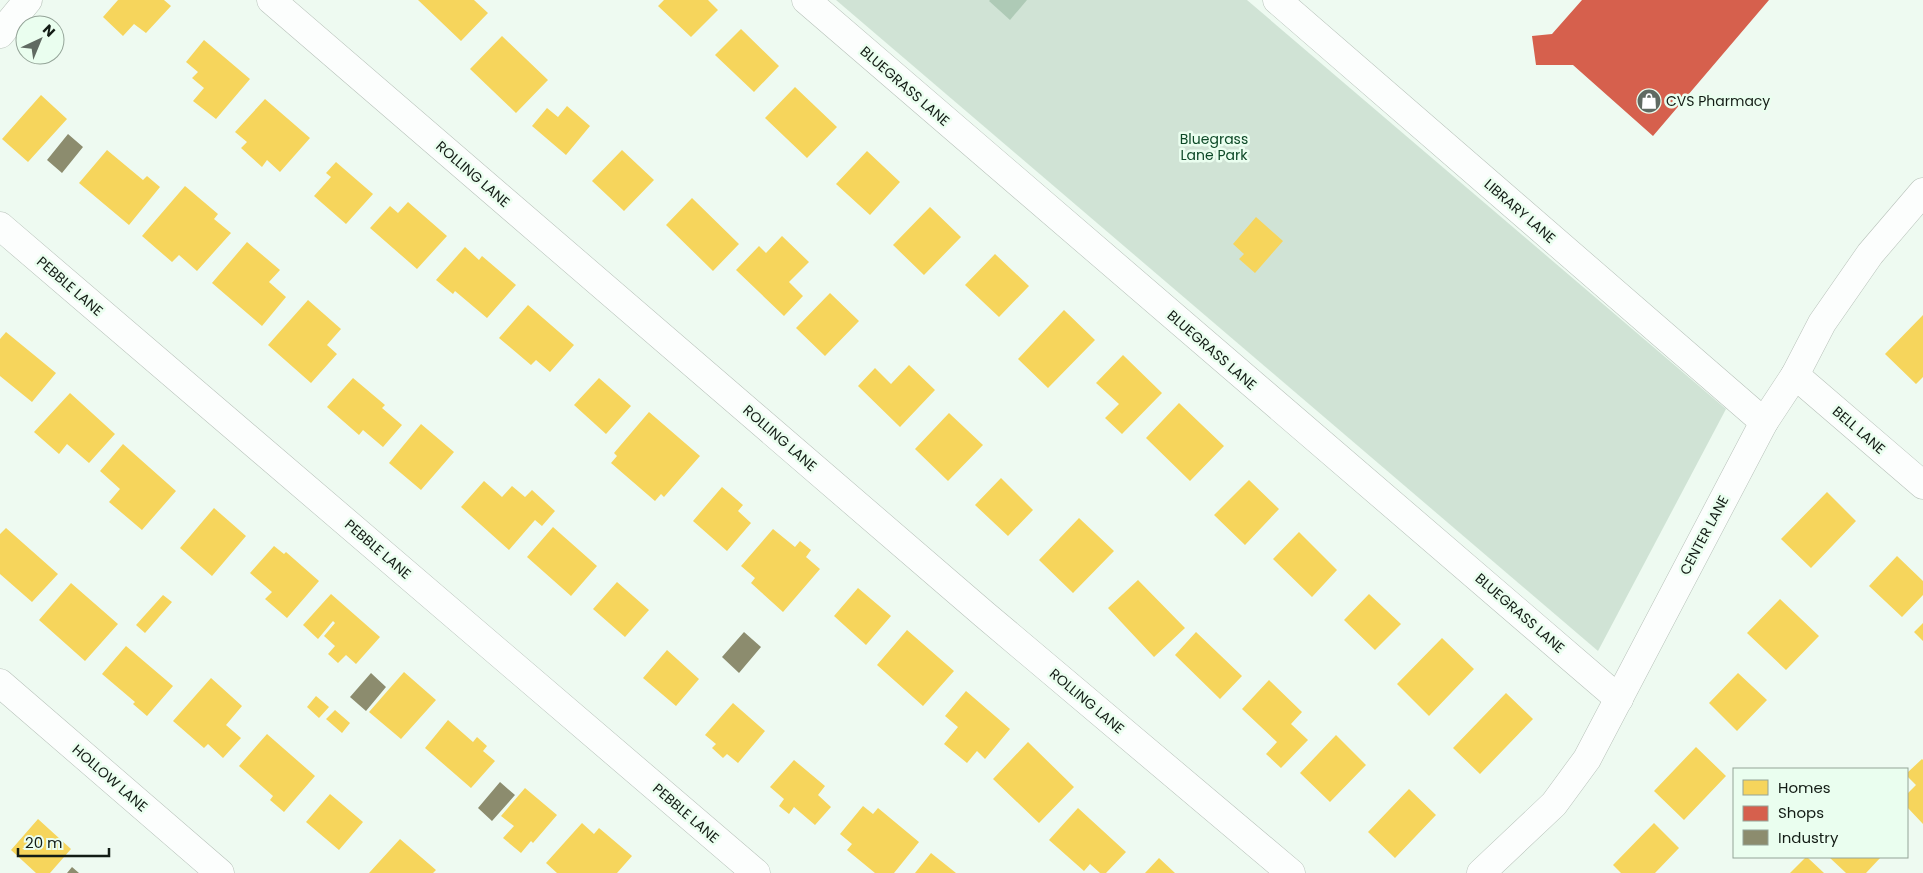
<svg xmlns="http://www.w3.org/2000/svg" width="1923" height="873" viewBox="0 0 1923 873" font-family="Poppins,sans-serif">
<rect width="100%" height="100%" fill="#eefaf1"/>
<path fill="#d0e3d5" d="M836 0H1247L1726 409 1598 651Z"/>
<path fill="#aecab6" d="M990 0H1027L1010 20 989 1Z"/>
<path fill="#f6d55c" d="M118 0H164L171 6 146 33 134 24 123 36 103 17Z
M418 0H474L488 13 461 41Z
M664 0H708L718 10 691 37 658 6Z
M741 29 779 66 754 92 715 55Z
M502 36 548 80 516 113 470 69Z
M204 40 250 79 216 119 193 101 204 88 192 78 198 72 186 62Z
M795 87 837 127 807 158 765 118Z
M41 95 67 119 28 162 2 139Z
M265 99 310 138 280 172 267 160 262 167 241 148 247 142 235 132Z
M567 106 590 126 566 155 532 126 547 108 558 117Z
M107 150 143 180 147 176 160 187 129 225 79 183Z
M622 150 654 180 624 211 592 181Z
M867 151 900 182 870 215 836 184Z
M336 162 373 194 346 224 314 196 331 177 326 173Z
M185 186 218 214 214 219 231 233 197 271 179 255 172 262 142 236Z
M692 198 739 244 713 271 666 225Z
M408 202 447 236 417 269 370 228 390 206 398 213Z
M930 207 961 237 924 275 893 245Z
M1256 217 1283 241 1255 273 1239 259 1244 254 1233 244Z
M782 236 809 262 789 282 803 296 784 316 736 270 759 246 766 253Z
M247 242 280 270 269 282 286 297 262 326 212 283Z
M465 247 479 260 482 256 516 285 487 318 455 291 453 294 436 280Z
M995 254 1029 286 999 317 965 285Z
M830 293 859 321 825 356 796 328Z
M308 300 341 329 327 345 337 354 311 383 268 345Z
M528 305 574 345 550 372 536 360 531 365 499 338Z
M1064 310 1095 340 1048 388 1018 359Z
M1923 315V377L1916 384 1885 354Z
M6 332 56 373 32 402 0 376V339Z
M1123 355 1162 393 1122 434 1105 418 1119 404 1096 383Z
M909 365 935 390 900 427 858 386 875 368 891 384Z
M353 378 385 405 382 408 402 425 383 447 363 430 359 435 327 407Z
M599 378 631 406 606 434 574 405Z
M70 393 115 434 89 463 67 444 59 454 34 432Z
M1179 403 1224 446 1190 481 1146 438Z
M649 412 700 456 664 497 661 494 655 501 611 463 617 456 614 453Z
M949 413 983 445 948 481 915 449Z
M421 424 454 452 421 490 389 463Z
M123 444 176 491 142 530 109 502 120 489 100 471Z
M1001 478 1033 510 1008 536 975 505Z
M1249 480 1279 509 1245 545 1214 515Z
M484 481 502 497 512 486 525 497 532 490 555 511 542 526 535 520 509 550 461 507Z
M722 487 743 505 738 511 751 523 727 551 693 521Z
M1827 492 1856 521 1811 568 1781 539Z
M214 508 246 536 212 576 180 548Z
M1079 518 1114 551 1073 593 1039 560Z
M553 527 597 566 571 596 527 557Z
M6 528 58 574 32 602 0 574V534Z
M773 529 795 547 800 541 811 550 806 557 820 569 783 612 751 583 755 578 741 566Z
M1299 532 1337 570 1312 597 1273 559Z
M274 546 284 554 286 552 319 581 287 618 265 599 272 592 250 573Z
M1897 556 1923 581V595L1902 617 1869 586Z
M1138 580 1185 628 1154 657 1108 608Z
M617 582 649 610 625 637 593 609Z
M71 583 118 624 85 661 39 620Z
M858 588 891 616 866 645 834 616Z
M331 594 380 637 356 664 346 655 338 663 328 654 335 646 324 636 335 623 333 621 318 639 303 625Z
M1369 594 1401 624 1375 650 1344 620Z
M163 595 172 602 145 633 136 625Z
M1780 599 1819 636 1786 670 1747 633Z
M1923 623V641L1914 632Z
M907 630 954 671 923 706 877 665Z
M1196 632 1242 676 1220 699 1175 655Z
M1442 638 1474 669 1429 716 1397 684Z
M126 646 173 686 147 716 133 704 135 702 102 674Z
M667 650 699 679 676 706 643 678Z
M404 672 436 700 401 739 369 712Z
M1738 673 1767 700 1737 731 1709 703Z
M211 678 242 706 226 725 241 738 223 758 208 744 204 748 173 721Z
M1269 680 1302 712 1291 724 1308 740 1281 768 1266 754 1277 742 1242 709Z
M966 691 1010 729 985 759 977 751 967 763 944 744 958 727 945 716Z
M1506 693 1533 719 1480 774 1453 748Z
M316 696 329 707 319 718 307 707Z
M733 703 765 731 738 763 727 754 723 758 712 748 716 744 705 735Z
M335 710 350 723 342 733 326 719Z
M448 720 473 742 477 737 487 746 483 751 495 761 471 788 425 748Z
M267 734 315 776 284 812 270 800 273 796 239 766Z
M1336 735 1366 765 1330 802 1300 773Z
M1028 742 1074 787 1039 823 993 779Z
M1696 747 1726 776 1684 820 1654 791Z
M1922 759 1923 760V824L1907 807V794L1916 785 1907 776V773Z
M794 760 825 786 818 795 831 807 815 825 794 807 789 814 779 806 784 799 770 787Z
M525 788 557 815 533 843 531 841 521 853 503 838 514 826 501 816Z
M1409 789 1436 815 1395 858 1368 832Z
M330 794 363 822 339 850 306 822Z
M863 806 873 814 878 808 919 842 894 873H875L847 850 852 844 840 834Z
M1078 808 1126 852 1106 873H1100L1090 864 1084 871 1049 840Z
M38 819 71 849 50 873H36L11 850Z
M582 823 594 834 599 828 632 856 617 873H557L546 863Z
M1654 823 1679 848 1655 873H1621L1613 865Z
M400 839 436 870 433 873H369Z
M931 853 956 873H915Z
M1806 857H1807L1824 873H1790Z
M1829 857H1881L1866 873H1846Z
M1159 858 1175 873H1145Z"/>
<path fill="#d6604d" d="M1582 0H1769L1653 136 1573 65H1536L1532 36 1552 34Z"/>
<path fill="#8c8c6e" d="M68 134 83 147 62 173 47 160Z
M744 632 761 647 739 673 722 657Z
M371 673 386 687 366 711 350 697Z
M500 782 515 795 492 821 478 808Z
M72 867 79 873H67Z"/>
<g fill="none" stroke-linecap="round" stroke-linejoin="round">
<defs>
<path id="street" d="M271 0 985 615 1291 873
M806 0 1619 699
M1277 0 1764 422
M0 34 28 0
M0 226 756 873
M1795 375 1923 485
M0 683 220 873"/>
<path id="secondary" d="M1481 873 1554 804 1587 759 1764 422 1795 375 1822 323 1870 254 1923 192"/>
</defs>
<use href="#street" stroke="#b7c1b9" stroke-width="29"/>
<use href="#secondary" stroke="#b7c1b9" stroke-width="29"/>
<use href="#street" stroke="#fcfefd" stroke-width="28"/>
<use href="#secondary" stroke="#fcfefd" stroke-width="28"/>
</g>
<defs>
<symbol id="shop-disc" viewBox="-11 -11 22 22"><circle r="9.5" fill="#606a62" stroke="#eafeef"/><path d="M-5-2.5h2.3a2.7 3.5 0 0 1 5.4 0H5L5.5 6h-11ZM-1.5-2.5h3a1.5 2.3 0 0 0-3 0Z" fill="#fff"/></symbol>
</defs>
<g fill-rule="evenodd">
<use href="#shop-disc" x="1635" y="87" width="28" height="28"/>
</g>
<g text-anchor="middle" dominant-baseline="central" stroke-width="5" stroke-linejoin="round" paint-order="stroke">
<g font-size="14" fill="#131c15" stroke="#eafeef">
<text transform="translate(905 86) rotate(41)">BLUEGRASS LANE</text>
<text transform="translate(473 174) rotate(41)">ROLLING LANE</text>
<text transform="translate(1520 211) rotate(41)">LIBRARY LANE</text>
<text transform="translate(70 286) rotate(41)">PEBBLE LANE</text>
<text transform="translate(1212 350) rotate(41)">BLUEGRASS LANE</text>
<text transform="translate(1859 430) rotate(41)">BELL LANE</text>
<text transform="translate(780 438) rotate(41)">ROLLING LANE</text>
<text transform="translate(1704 535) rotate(-62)">CENTER LANE</text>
<text transform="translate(378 549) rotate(41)">PEBBLE LANE</text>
<text transform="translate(1520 613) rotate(41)">BLUEGRASS LANE</text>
<text transform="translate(1087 701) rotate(40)">ROLLING LANE</text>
<text transform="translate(110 778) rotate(41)">HOLLOW LANE</text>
<text transform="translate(686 813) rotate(41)">PEBBLE LANE</text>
</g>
<g font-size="14" fill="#131c15" stroke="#eafeef" text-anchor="start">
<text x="1666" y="101">CVS Pharmacy</text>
</g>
<g font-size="14" fill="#0d4927" stroke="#eafeef">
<text x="1214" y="139">Bluegrass<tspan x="1214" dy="16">Lane Park</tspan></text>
</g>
</g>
<rect x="1733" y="768" width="175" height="90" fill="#eafeef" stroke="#94a498"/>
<rect x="1743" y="780" width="25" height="15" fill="#f6d55c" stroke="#94a498"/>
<text x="1778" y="793" font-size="15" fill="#131c15">Homes</text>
<rect x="1743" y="806" width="25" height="15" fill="#d6604d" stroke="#94a498"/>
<text x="1778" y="818" font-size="15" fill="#131c15">Shops</text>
<rect x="1743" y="830" width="25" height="15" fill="#8c8c6e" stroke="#94a498"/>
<text x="1778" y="843" font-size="15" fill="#131c15">Industry</text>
<g transform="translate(40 40) rotate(44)"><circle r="24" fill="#eafeef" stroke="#94a498"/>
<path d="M0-4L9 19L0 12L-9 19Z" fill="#606a62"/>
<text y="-8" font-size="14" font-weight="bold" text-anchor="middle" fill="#131c15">N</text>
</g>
<path d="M18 848v8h91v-8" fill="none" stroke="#131c15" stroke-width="2.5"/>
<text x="25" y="848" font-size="15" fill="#131c15" stroke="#eafeef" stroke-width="4" paint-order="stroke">20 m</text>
</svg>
